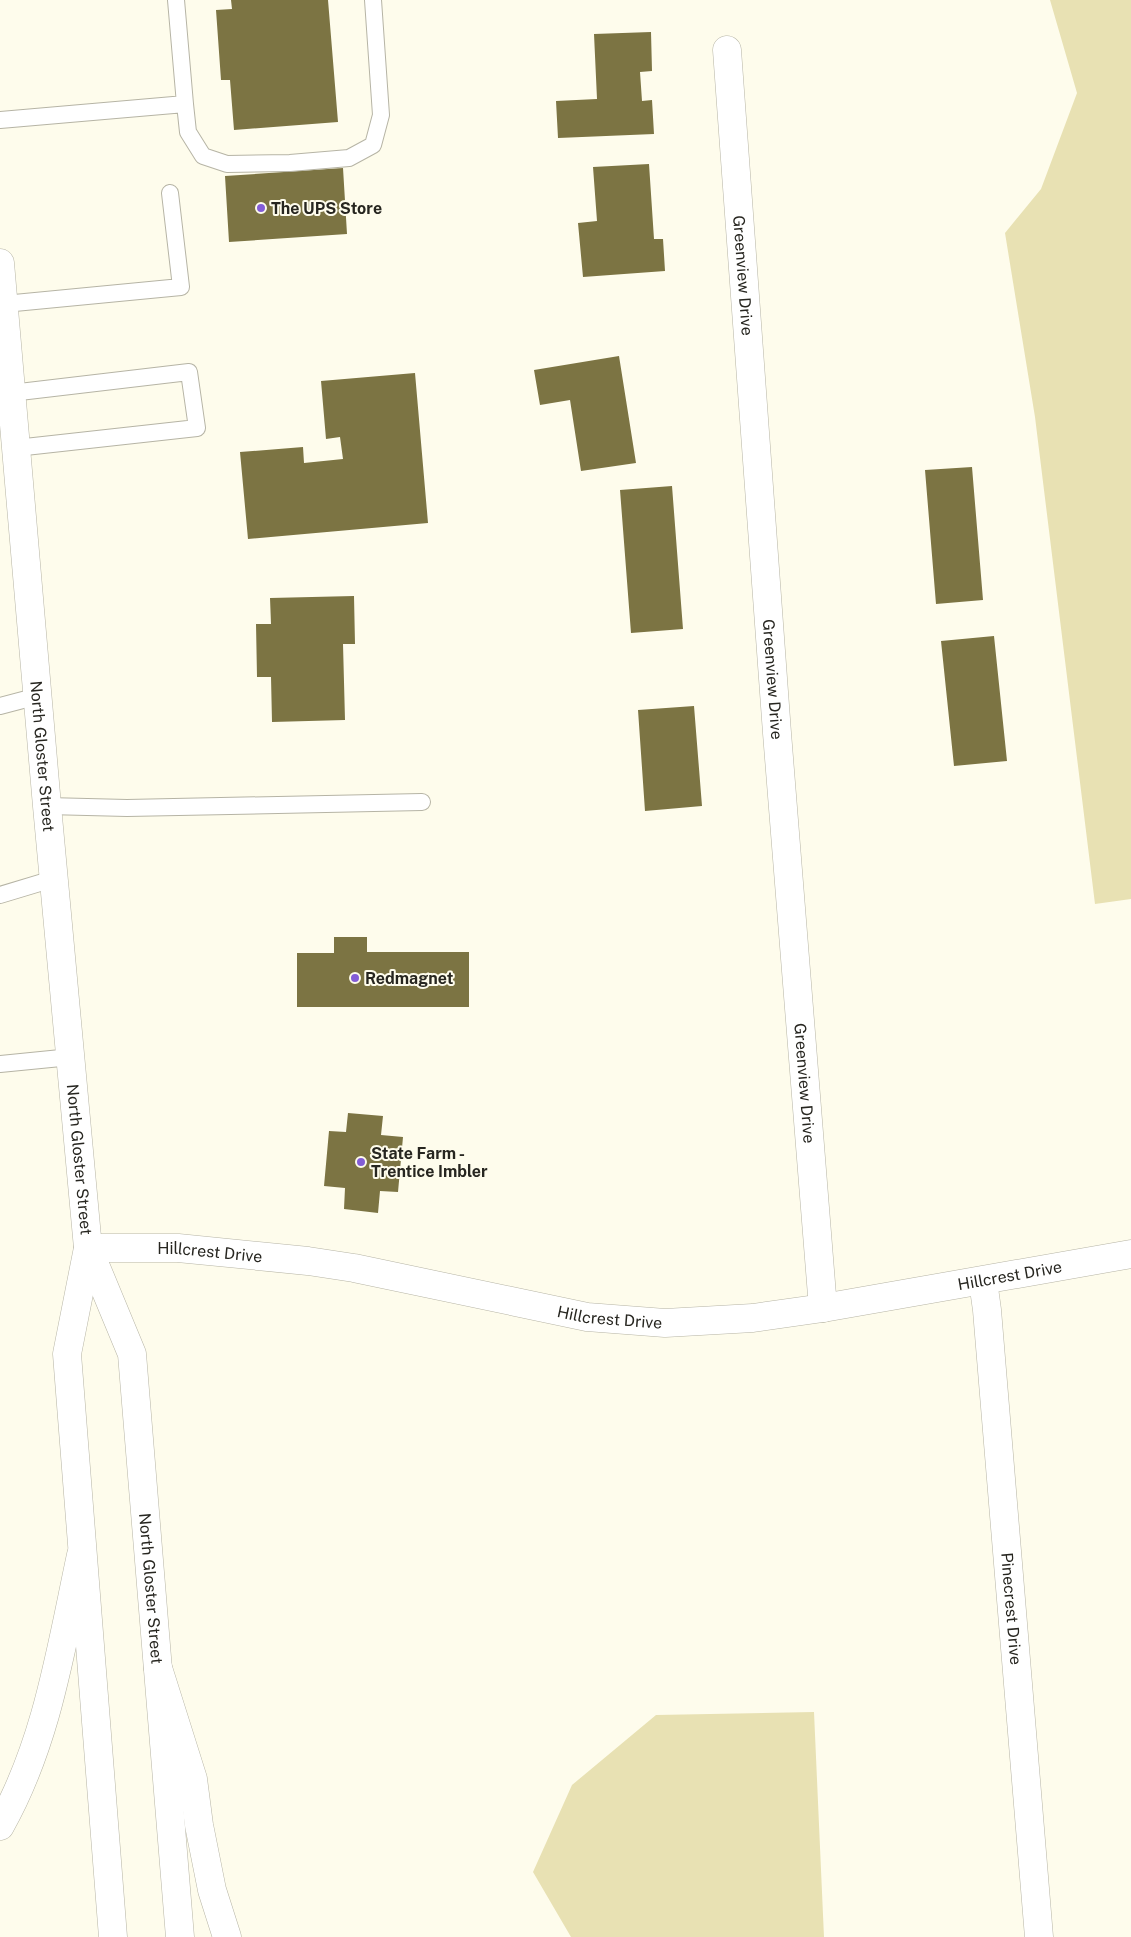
<svg xmlns="http://www.w3.org/2000/svg" width="1131" height="1937" viewBox="0 0 1131 1937" font-family="'Public Sans',sans-serif">
<rect width="100%" height="100%" fill="#fefcec"/>
<path fill="#e8e1b3" d="M1050 0H1131V899L1095 904 1035 417 1005 233 1041 189 1077 93Z
M814 1712 824 1937H571L533 1872 572 1785 656 1715Z"/>
<path fill="#7c7443" d="M231 0H328L338 122 234 130 230 80H221L216 10 232 9Z
M651 32 652 71 640 72 642 101 652 100 654 134 558 138 556 101 597 99 594 34Z
M649 164 654 239H663L665 271 583 277 578 223 597 221 593 167Z
M343 168 347 234 229 242 225 176Z
M619 356 636 463 581 471 570 400 540 405 534 370Z
M415 373 428 523 248 539 240 452 303 447 304 463 343 459 340 437 326 439 321 381Z
M972 467 983 600 936 604 925 470Z
M672 486 683 629 631 633 620 490Z
M354 596 355 644H343L345 720 272 722 271 677H257L256 624H271L270 598Z
M994 636 1007 761 954 766 941 641Z
M694 706 702 806 645 811 638 710Z
M334 937H367V952H469V1007H297V953H334Z
M348 1113 383 1116 381 1135 403 1137 398 1192 380 1191 378 1213 344 1209 345 1188 324 1186 329 1131 346 1132Z"/>
<g fill="none" stroke-linecap="round" stroke-linejoin="round">
<defs>
<path id="service" d="M185 104 188 132 203 156 227 164 290 163 349 158 373 145 381 115 373 0
M0 120 185 104 176 0
M4 304 181 287 170 193
M11 393 189 372 197 428 16 448
M0 706 38 696
M47 806 127 808 422 802
M0 895 53 879
M0 1064 71 1057"/>
<g id="minor">
<path id="s1" d="M727 50 777 733 823 1308"/>
<path id="s2" d="M88 1248H178L308 1261 354 1268 587 1317 665 1323 753 1318 823 1308 1131 1254"/>
<path id="s3" d="M983 1281 987 1310 1039 1937"/>
</g>
<g id="secondary">
<path id="s4" d="M0 263 47 806 88 1248 67 1354 113 1937"/>
<path id="s5" d="M88 1248 132 1354 180 1937"/>
</g>
<path id="motorway" d="M158 1668 193 1779 199 1825 212 1890 227 1937
M0 1826C47 1743 61 1648 81 1555"/>
</defs>
<use href="#service" stroke="#b6b4a5" stroke-width="18"/>
<use href="#minor" stroke="#b6b4a5" stroke-width="29"/>
<use href="#secondary" stroke="#b6b4a5" stroke-width="29"/>
<use href="#motorway" stroke="#b6b4a5" stroke-width="29"/>
<use href="#service" stroke="#fff" stroke-width="16"/>
<use href="#minor" stroke="#fff" stroke-width="28"/>
<use href="#secondary" stroke="#fff" stroke-width="28"/>
<use href="#motorway" stroke="#fff" stroke-width="28"/>
</g>
<g fill="#835dd7" stroke="#fefcec" stroke-width="2">
<circle cx="261" cy="208" r="5"/>
<circle cx="355" cy="978" r="5"/>
<circle cx="361" cy="1162" r="5"/>
</g>
<g text-anchor="middle" dominant-baseline="central" stroke-width="4" stroke-linejoin="round" paint-order="stroke">
<g font-size="16" font-weight="bold" fill="#272620" stroke="#fefcec" text-anchor="start">
<text x="271" y="208">The UPS Store</text>
<text x="365" y="978">Redmagnet</text>
<text x="371" y="1153">State Farm -<tspan x="371" dy="18">Trentice Imbler</tspan></text>
</g>
<g font-size="16" fill="#272620" stroke="#fefcec">
<text stroke="none"><textPath href="#s1" startOffset="226">Greenview Drive</textPath></text>
<text stroke="none"><textPath href="#s1" startOffset="631">Greenview Drive</textPath></text>
<text stroke="none"><textPath href="#s4" startOffset="495">North Gloster Street</textPath></text>
<text stroke="none"><textPath href="#s1" startOffset="1036">Greenview Drive</textPath></text>
<text stroke="none"><textPath href="#s4" startOffset="900">North Gloster Street</textPath></text>
<text stroke="none"><textPath href="#s2" startOffset="122">Hillcrest Drive</textPath></text>
<text stroke="none"><textPath href="#s2" startOffset="932">Hillcrest Drive</textPath></text>
<text stroke="none"><textPath href="#s2" startOffset="528">Hillcrest Drive</textPath></text>
<text stroke="none"><textPath href="#s5" startOffset="350">North Gloster Street</textPath></text>
<text stroke="none"><textPath href="#s3" startOffset="329">Pinecrest Drive</textPath></text>
</g>
</g>
</svg>
